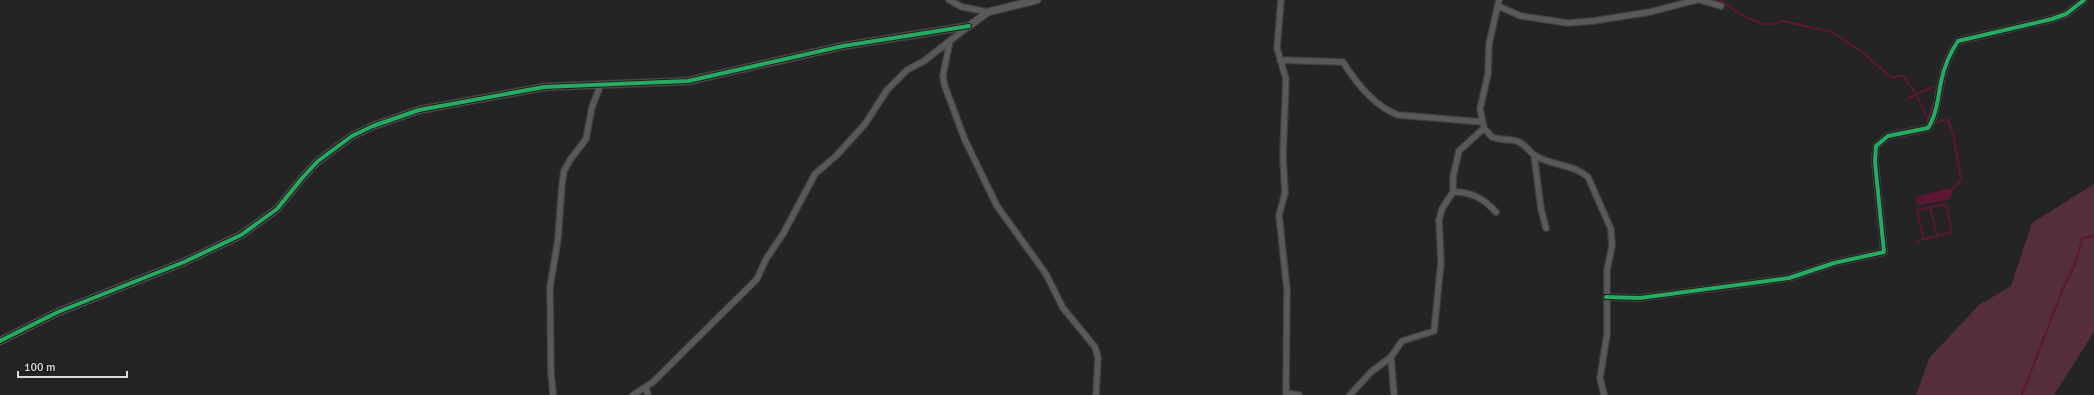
<svg xmlns="http://www.w3.org/2000/svg" width="2094" height="395" viewBox="0 0 2094 395" font-family="Signika,sans-serif">
<rect width="100%" height="100%" fill="#252424"/>
<path fill="#552e3b" d="M2094 184V332L2054 395H1916L1930 357 1979 305 2011 286 2032 223Z"/>
<path fill="#5c1734" d="M1949 188 1953 194 1948 200 1918 205 1916 203V197Z"/>
<g fill="none" stroke-linecap="round" stroke-linejoin="round">
<path stroke="#5c1734" stroke-width="2" d="M1720 0 1741 15 1762 24H1774L1783 21 1831 32 1858 49 1892 78 1902 75 1916 94 1927 118 1933 124 1943 120H1948L1953 133 1961 180 1951 191
M1908 98 1937 85 1936 94 1926 126
M1930 207 1937 236
M1918 241 1924 239 1917 211 1930 207 1946 204 1952 232 1924 239
M2022 395 2064 286 2075 264 2082 239 2094 235"/>
<defs>
<path id="minor" d="M949 0 962 7 988 12
M1281 0 1277 48 1286 79 1283 156 1285 193 1279 215 1287 290 1286 395
M1499 0 1489 44 1488 74 1480 109 1484 128 1492 137C1501 141 1510 138 1519 142 1526 145 1530 153 1536 156 1553 166 1573 164 1588 177L1611 229 1612 246 1607 270V334L1600 378 1604 395
M1700 0 1721 6
M1498 6 1521 16 1568 23 1593 21 1650 12 1696 0
M950 41 943 75 944 84 965 140 997 206 1046 274 1063 308 1095 347 1098 358 1096 395
M1280 60 1343 62C1356 83 1374 106 1398 115L1482 122
M1534 155 1541 209 1546 228
M1453 192C1472 192 1483 198 1496 212
M1606 297 1640 298 1789 278 1834 263 1884 252 1875 162 1876 146 1888 136 1928 128C1937 114 1938 97 1941 82 1944 67 1950 53 1958 41L2052 19 2066 14 2084 0
M1391 357 1394 395
M646 388 648 395
M1286 393 1299 395
M553 395 551 372 550 287 558 239 562 184 564 171 570 160 586 139 592 107 601 84
M633 395 653 382 757 279 766 259 783 234 815 174 837 155 865 124 887 90 907 70 924 61 969 26
M1350 395 1371 372 1391 357 1402 341 1434 331 1441 262 1439 220 1442 209 1453 192V177L1459 151 1484 128"/>
<path id="tertiary" d="M0 341 58 312 184 262 241 235 277 209 303 177 318 161 352 136 373 126 419 110 544 87 688 81 843 46 969 26 988 12 1037 0"/>
</defs>
<use href="#minor" stroke="#3f3e3e" stroke-width="8"/>
<use href="#tertiary" stroke="#3f3e3e" stroke-width="9"/>
<use href="#minor" stroke="#5a5959" stroke-width="5.5"/>
<use href="#tertiary" stroke="#5a5959" stroke-width="7"/>
<defs>
<path id="cycleway" d="M1606 297 1640 298 1789 278 1834 263 1884 252 1875 162 1876 146 1888 136 1928 128C1937 114 1938 97 1941 82 1944 67 1950 53 1958 41L2052 19 2066 14 2084 0
M0 341 58 312 184 262 241 235 277 209 303 177 318 161 352 136 373 126 419 110 544 87 688 81 843 46 969 26"/>
</defs>
<use href="#cycleway" stroke="#1c1a1a" stroke-width="6"/>
<use href="#cycleway" stroke="#26ab63" stroke-width="4"/>
</g>
<path d="M18 371v6h109v-6" fill="none" stroke="#dcdadb" stroke-width="2"/>
<text x="24" y="371" font-size="12" fill="#dcdadb" stroke="#1c1a1a" stroke-width="3" paint-order="stroke">100 m</text>
</svg>
